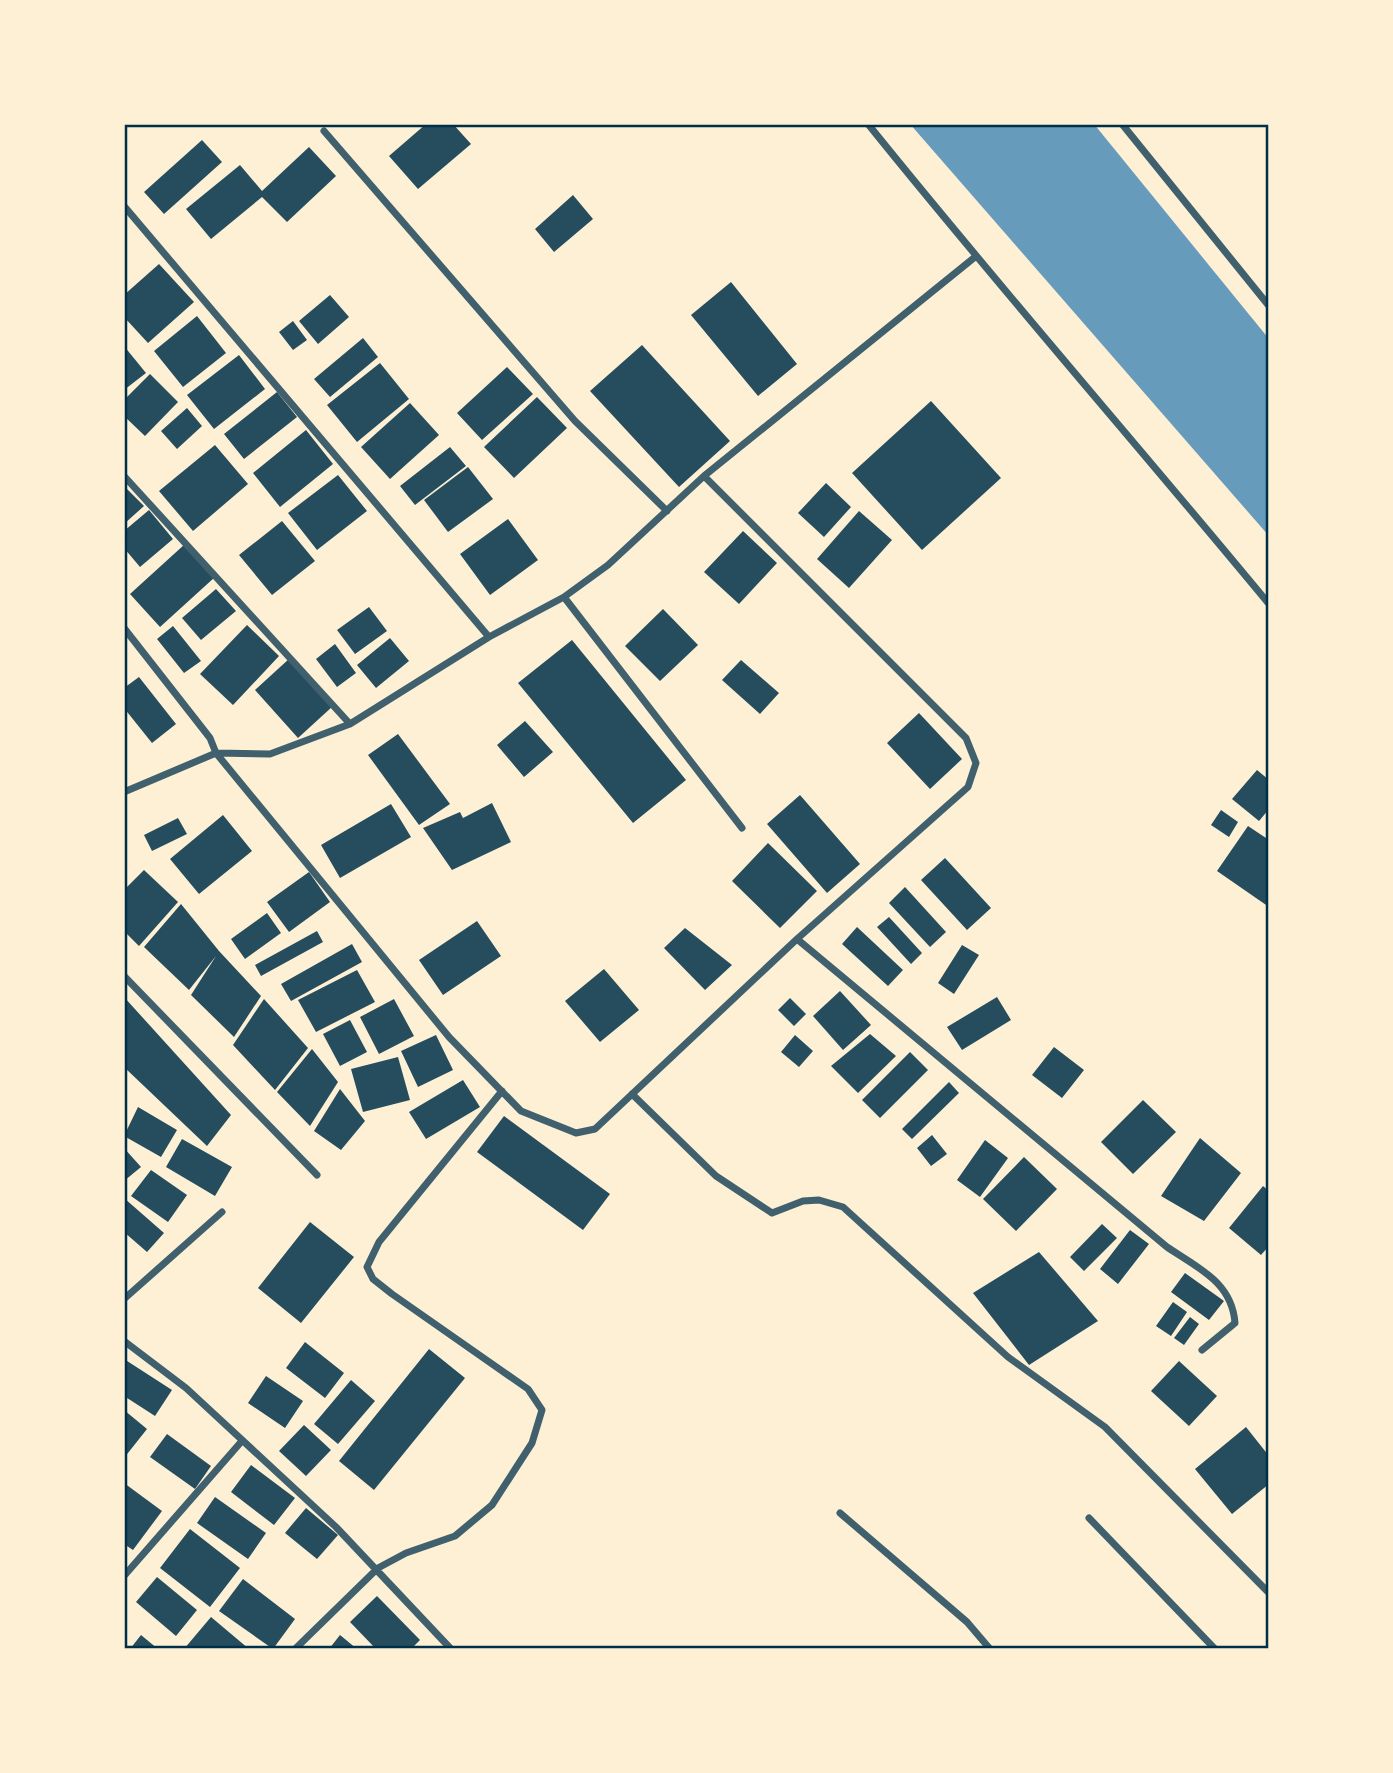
<svg xmlns="http://www.w3.org/2000/svg" width="1393" height="1773" viewBox="0 0 1393 1773" font-family="'Public Sans',sans-serif">
<rect width="100%" height="100%" fill="#fdf0d5"/>
<path fill="#669bbc" d="M910 124H1094L1269 339V536Z"/>
<path fill="#264d5e" d="M426 124H453L471 144 418 189 389 156Z
M202 140 222 162 164 214 144 192Z
M309 147 336 176 287 222 262 197 211 239 186 209 240 165 262 191Z
M573 195 593 219 554 252 535 229Z
M159 264 194 302 148 343 124 317V295Z
M731 282 797 364 758 396 691 315Z
M330 295 349 317 318 344 299 321Z
M197 316 226 353 183 387 154 351Z
M293 321 307 340 293 350 279 332Z
M363 338 378 357 330 397 314 379Z
M642 345 730 441 679 487 590 391Z
M124 346 146 373 124 390Z
M239 355 265 389 214 429 187 395Z
M380 363 409 399 357 442 327 405Z
M507 367 533 394 482 440 457 413Z
M150 374 178 402 145 436 124 416V400Z
M277 392 297 417 244 459 224 434Z
M537 397 567 428 514 478 484 447Z
M931 401 1001 478 922 550 852 473Z
M410 403 439 435 390 479 361 447Z
M187 408 202 426 177 449 161 431Z
M306 430 333 464 280 507 253 473Z
M215 445 248 484 193 531 159 491Z
M450 447 466 466 415 505 400 486Z
M468 467 493 499 448 532 424 500Z
M338 475 367 511 317 550 288 513Z
M826 483 851 507 824 537 798 513Z
M126 488 144 506 124 524V489Z
M149 510 173 539 140 567 124 548V531Z
M859 511 892 540 849 588 817 559Z
M508 519 538 560 490 595 460 554Z
M282 521 315 561 272 595 239 555Z
M743 531 777 563 739 604 704 572Z
M185 544 215 577 160 627 130 594Z
M216 589 236 611 201 640 182 618Z
M369 607 387 631 355 654 337 630Z
M663 609 698 645 660 681 625 646Z
M247 625 279 656 233 705 200 674Z
M173 626 201 661 184 673 157 639Z
M390 638 409 661 376 688 357 665Z
M572 640 686 780 633 823 518 683Z
M335 644 356 673 337 687 316 659Z
M290 658 333 706 298 738 255 690Z
M741 660 779 693 760 714 722 680Z
M139 677 176 724 152 743 124 708V688Z
M919 713 962 759 930 789 887 743Z
M525 721 553 752 524 777 497 745Z
M398 734 450 804 419 825 368 755Z
M1257 770 1269 780V809L1259 821 1232 799Z
M800 795 860 864 827 893 767 824Z
M492 803 511 842 452 870 423 828 460 812 463 818Z
M391 804 411 837 340 878 321 845Z
M1221 810 1238 822 1229 837 1211 825Z
M223 815 252 851 199 894 170 859Z
M178 818 187 834 152 851 144 835Z
M1248 826 1269 840V907L1217 871Z
M768 843 817 891 780 928 732 881Z
M945 858 991 908 967 930 921 880Z
M144 870 178 902 139 946 124 931V890Z
M309 872 330 902 289 932 267 902Z
M905 887 946 932 930 947 889 903Z
M181 904 219 951 261 996 234 1037 191 995 216 956 189 990 144 947Z
M267 913 281 933 245 959 231 939Z
M889 917 922 953 911 964 877 927Z
M477 921 501 956 443 995 419 960Z
M857 927 903 970 888 986 842 944Z
M685 928 732 965 705 990 664 948Z
M317 931 323 942 261 976 255 965Z
M352 944 362 962 291 1001 281 984Z
M962 945 979 955 954 994 938 983Z
M604 969 639 1010 600 1042 565 1001Z
M357 970 375 1002 316 1032 298 1000Z
M840 991 871 1025 843 1050 813 1016Z
M124 997 231 1115 207 1146 124 1067Z
M997 997 1011 1020 962 1050 947 1027Z
M790 998 806 1014 794 1026 778 1010Z
M264 999 308 1048 275 1090 233 1045Z
M394 999 414 1036 379 1054 360 1017Z
M350 1020 367 1052 340 1066 323 1034Z
M870 1034 896 1056 858 1093 831 1066Z
M436 1035 453 1070 418 1087 401 1051Z
M795 1035 813 1051 799 1067 781 1052Z
M1054 1047 1084 1070 1062 1098 1032 1075Z
M312 1049 338 1082 310 1126 277 1092Z
M910 1052 928 1070 880 1118 862 1100Z
M398 1057 410 1100 363 1112 351 1069Z
M463 1080 480 1107 426 1139 409 1112Z
M949 1082 959 1093 912 1139 902 1129Z
M340 1089 365 1121 341 1150 314 1131Z
M1143 1100 1176 1132 1133 1174 1101 1142Z
M138 1107 177 1130 161 1157 124 1136Z
M504 1116 610 1194 583 1230 477 1152Z
M932 1135 947 1154 931 1166 917 1148Z
M1200 1138 1241 1173 1204 1221 1161 1196Z
M182 1139 232 1167 215 1196 166 1167Z
M985 1140 1008 1158 980 1197 957 1180Z
M124 1148 141 1167 124 1181Z
M1024 1157 1057 1189 1016 1231 983 1199Z
M151 1170 187 1195 168 1222 131 1196Z
M1263 1186 1269 1191V1246L1261 1255 1229 1228Z
M124 1198 164 1233 147 1252 124 1232Z
M310 1222 354 1257 301 1323 258 1288Z
M1102 1224 1117 1238 1084 1271 1070 1257Z
M1130 1230 1149 1244 1118 1284 1100 1269Z
M1039 1252 1098 1321 1029 1365 973 1293Z
M1185 1273 1224 1301 1209 1320 1171 1292Z
M1173 1302 1187 1312 1171 1336 1156 1326Z
M1190 1317 1199 1324 1184 1345 1174 1338Z
M305 1342 344 1373 325 1398 286 1368Z
M429 1349 465 1378 374 1490 339 1461Z
M124 1359 172 1390 155 1416 124 1396Z
M1179 1361 1217 1396 1189 1426 1151 1391Z
M266 1376 303 1401 285 1428 248 1403Z
M351 1380 375 1401 338 1444 314 1424Z
M124 1410 147 1429 124 1458Z
M304 1425 331 1450 306 1476 279 1451Z
M1246 1427 1269 1456V1484L1232 1514 1195 1469Z
M167 1434 211 1466 195 1489 150 1457Z
M251 1465 295 1498 274 1525 231 1492Z
M124 1483 162 1511 133 1550 124 1544Z
M215 1497 266 1533 248 1559 197 1523Z
M306 1508 338 1535 317 1559 285 1533Z
M190 1529 240 1568 210 1607 160 1568Z
M157 1577 197 1610 176 1636 136 1602Z
M243 1579 295 1619 273 1649 219 1611Z
M377 1596 420 1640 411 1649H376L350 1622Z
M211 1617 249 1649H184Z
M141 1635 158 1649H130Z
M340 1635 357 1649H329Z"/>
<g fill="none" stroke-linecap="round" stroke-linejoin="round">
<path stroke="#3f606c" stroke-width="7" d="M868 124C999 287 1136 443 1269 604
M1122 124 1269 306
M324 131 575 421 667 511
M124 206 489 637
M124 476 350 724
M564 597 742 828
M124 628 210 738 216 753 449 1037 521 1111 576 1133 595 1129 797 939 968 787 976 763 966 738 704 476
M124 792 216 753 270 754 350 724 489 637 564 597 608 565 704 476 975 257
M797 939 1167 1247C1198 1268 1232 1282 1235 1323L1202 1350
M124 976 317 1175
M632 1094 716 1176 772 1213 803 1201 819 1200 843 1207 1008 1357 1105 1427 1269 1593
M124 1299 222 1212
M124 1341 186 1388 336 1527 451 1649
M840 1513 967 1622 990 1649
M1089 1518 1215 1649
M124 1576 241 1442
M295 1649 378 1568 406 1553 455 1536 492 1505 532 1443 542 1410 528 1389 392 1294 373 1279 367 1267 379 1242 502 1091"/>
</g>
<rect width="1393" height="1773" fill="none" stroke="#fdf0d5" stroke-width="252"/>
<rect x="126" y="126" width="1141" height="1521" fill="none" stroke="#003049" stroke-width="2.5"/>
</svg>
